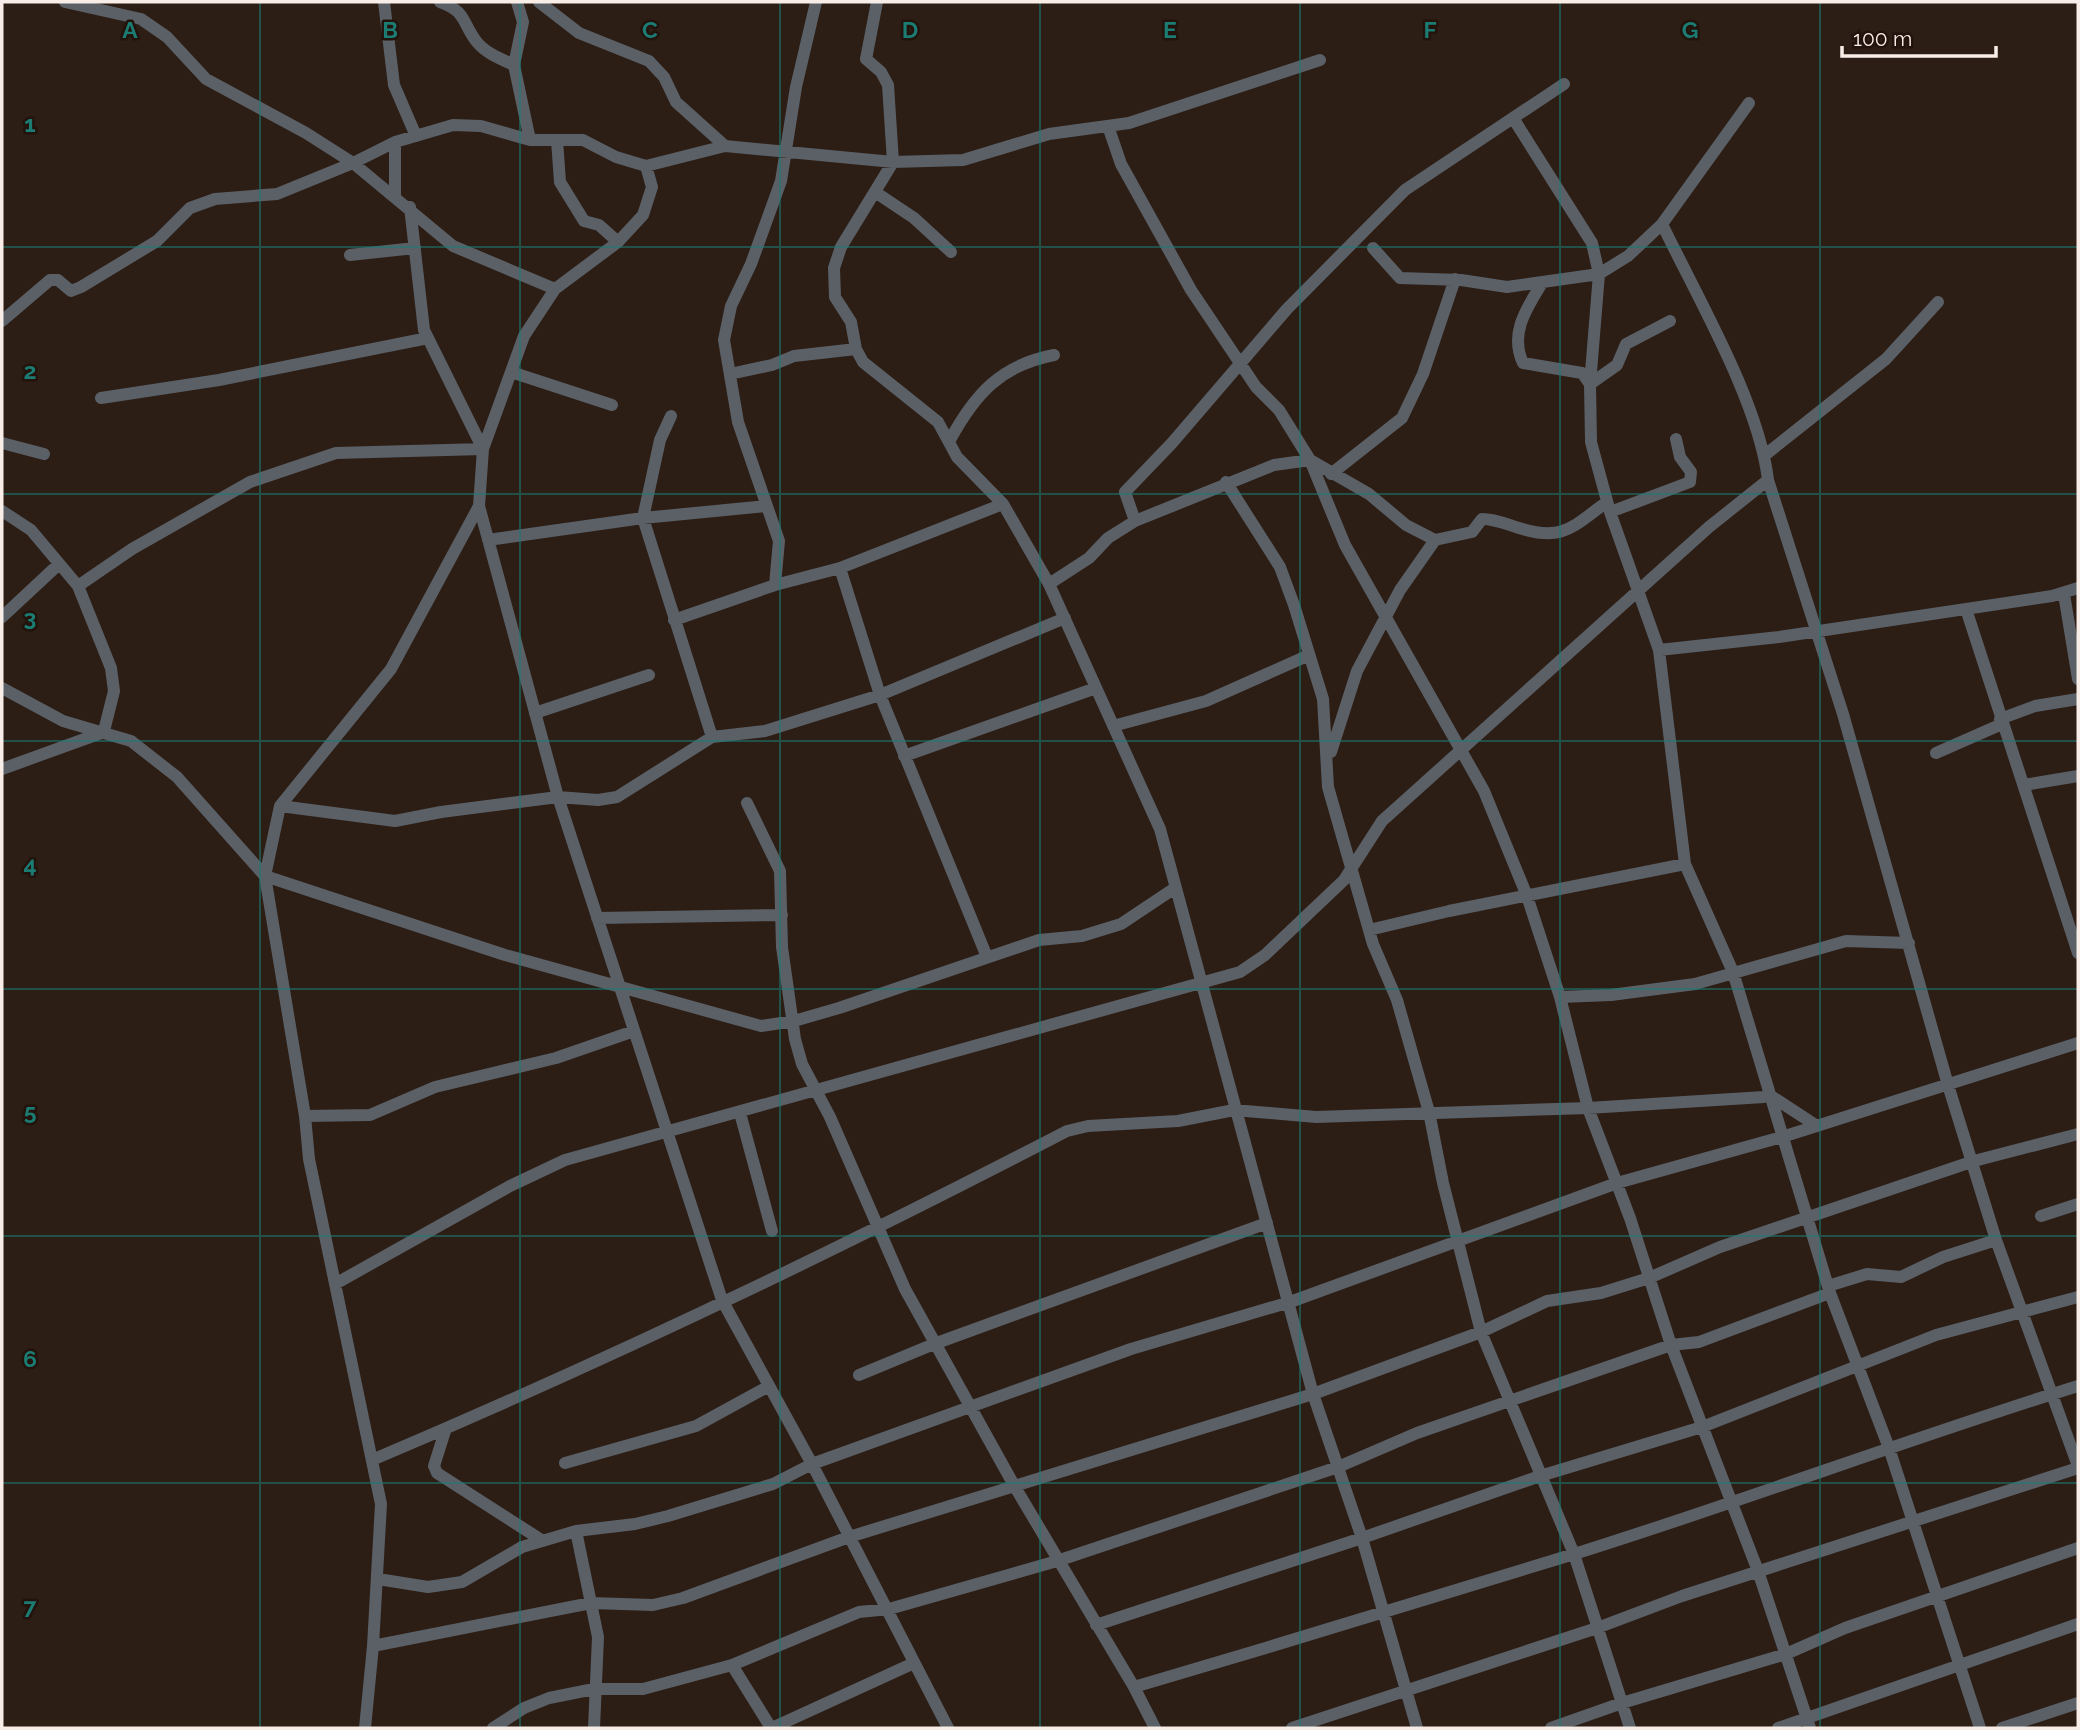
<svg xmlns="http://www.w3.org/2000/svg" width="2080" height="1730" viewBox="0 0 2080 1730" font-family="Raleway,sans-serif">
<rect width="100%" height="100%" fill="#2c1d15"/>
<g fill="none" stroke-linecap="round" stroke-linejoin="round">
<path stroke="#5a6066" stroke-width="12" d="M65 2 141 19 167 37 206 79 306 133 353 163 453 246 555 289
M384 2 394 85 416 136
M440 2C466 11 462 22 476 41 485 53 501 59 514 65
M517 2 523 22 514 65 530 140
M539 2 579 33 649 61 664 77 676 102 725 146
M877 2 866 59 881 72 888 85 893 162 841 247 834 268 835 297 851 322 856 349 863 362 938 422 957 457 1003 504 1049 584 1160 829 1313 1394 1362 1538 1417 1728
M1513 118 1592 243 1599 274 1590 384 1591 442 1610 512 1659 650 1685 864 1733 972 1830 1293 1889 1448 1980 1728
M1108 126 1121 164 1191 290 1256 387 1279 410 1310 460 1345 545 1484 791 1527 896 1560 997 1588 1108 1630 1218 1671 1345 1758 1571 1810 1728
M557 140 560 182 584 221 599 225 618 242
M646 166 652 187 643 215 618 242 555 289 524 336 483 449 479 506 558 797 722 1300 812 1464 948 1728
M875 192 914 218 951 252
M395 195V142
M410 207 424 330 483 449
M1662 224C1697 297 1759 402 1768 480L1843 714 1948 1085 1996 1240 2078 1466
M1373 248 1400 278 1461 280 1507 287 1599 274 1628 256 1662 224 1749 103
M350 255 415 248
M1542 283C1527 308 1509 333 1523 363L1582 373 1590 384 1617 365 1626 344 1670 321
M2 321 50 280H58L71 291 81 287 157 241 190 208 215 199 277 194 353 163 395 142 453 125 481 126 530 140H583L616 157 646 166 725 146 893 162 963 160 1049 134 1129 123 1320 60
M511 372 612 405
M730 374 772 365 794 356 856 349
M101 398 219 380 428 338
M671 416 660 440 643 518 712 737
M950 440C975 394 1001 365 1054 355
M2 443 44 454
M1765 455 1886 359 1938 302
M1331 474 1402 418 1423 374 1455 279
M1226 482 1280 567 1294 605 1323 699 1328 787 1373 944 1397 1000 1429 1112 1443 1183 1481 1332 1574 1554 1630 1728
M2 511 31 530 78 586 111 668 114 691 104 731
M1610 512 1690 482 1691 472 1680 457 1676 439
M1135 521 1125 492 1172 443 1287 309 1405 190 1564 84
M488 540 643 518 767 506
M840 568 880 695 987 957
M1049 584 1089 558 1108 538 1135 521 1274 465 1310 460 1369 494 1406 525 1435 540 1472 532 1482 519C1495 519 1506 524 1519 528 1563 542 1572 527 1607 502
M775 585 779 541 738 422 724 340 731 306 751 264 781 181 796 87 816 2
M78 586 132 549 250 482 336 453 483 449
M2064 594 2078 679
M1966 609 2078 953
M2 617 59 564
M674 620 775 585 840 568 1003 504
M1659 650 1779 637 2052 596 2078 588
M2 688 63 721 131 741 177 777 265 876 505 955 761 1026 794 1021 839 1008 1039 940 1082 936 1121 924 1175 888
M535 713 649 675
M2000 719 2035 706 2078 699
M1113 726 1206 701 1307 656
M1331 752 1357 671 1400 590 1435 540
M1936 753 2002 724
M904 756 1096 688
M2 769 104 732
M2024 785 2078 776
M747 803 780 871 782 947 795 1039 802 1064 830 1117 905 1289 1015 1487 1134 1687 1155 1728
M280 806 395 821 441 812 558 797 598 800 617 797 712 737 765 731 880 695 1065 618
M597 918 782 915
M1369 930 1449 911 1685 864
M1560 997 1611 995 1695 984 1846 941 1909 943
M1768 1094 1817 1126
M740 1113 772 1231
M305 1116 370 1115 435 1087 556 1058 634 1031
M2041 1216 2078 1204
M335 1284 510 1186 565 1160 1240 972 1265 955 1344 880 1382 821 1709 527 1768 480
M1828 1286 1867 1274 1901 1277 1943 1257 1996 1240
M859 1375 934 1344 1267 1223
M446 1428 434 1466 437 1473 543 1541
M372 1460C608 1360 840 1249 1067 1131L1088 1126 1178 1121 1234 1110 1316 1117 1588 1108 1764 1097 1768 1094
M565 1463 696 1426 769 1386
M576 1531 598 1637 594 1728
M378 1579 428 1587 462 1582 522 1547 576 1531 635 1524 668 1516 773 1484 812 1464 1131 1349 1290 1302 1617 1183 1782 1137 2078 1043
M1096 1625 1362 1538 1540 1476 1702 1427 1936 1335 2078 1297
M373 1646 591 1603 653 1605 683 1598 849 1537 1313 1394 1481 1332 1547 1301 1601 1293 1649 1278 1720 1247 1974 1161 2078 1134
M732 1665 771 1728
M1134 1687C1280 1644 1426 1600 1571 1555 1741 1502 1908 1439 2078 1386
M365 1728 373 1646 381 1504 309 1159 305 1116 265 876 280 806 391 669 479 506
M493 1728 524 1708 549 1698 594 1689H643L732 1665 859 1612 889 1609 1057 1561 1338 1467 1417 1433 1671 1345 1699 1342 1830 1293
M772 1728 914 1663
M1292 1728 1597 1628 1682 1596 2078 1468
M1551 1728 1622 1703 1786 1654 1845 1628 2078 1548
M1778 1728 2078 1624
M2002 1728 2078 1703"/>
</g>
<path fill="none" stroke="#1b7c74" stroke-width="2" stroke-opacity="0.55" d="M260 2V1728M520 2V1728M780 2V1728M1040 2V1728M1300 2V1728M1560 2V1728M1820 2V1728M2 247H2078M2 494H2078M2 741H2078M2 989H2078M2 1236H2078M2 1483H2078"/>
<g font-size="23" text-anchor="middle" font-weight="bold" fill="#1b7c74" stroke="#22130c" stroke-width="5" stroke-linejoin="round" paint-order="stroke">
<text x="130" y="38">A</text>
<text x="390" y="38">B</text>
<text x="650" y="38">C</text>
<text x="910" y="38">D</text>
<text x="1170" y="38">E</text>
<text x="1430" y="38">F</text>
<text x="1690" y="38">G</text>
<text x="30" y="132">1</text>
<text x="30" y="379">2</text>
<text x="30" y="626">3</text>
<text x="30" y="873">4</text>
<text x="30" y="1120">5</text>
<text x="30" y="1367">6</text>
<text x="30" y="1614">7</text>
</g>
<rect width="2080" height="1730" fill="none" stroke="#f8ede7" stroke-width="7"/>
<path d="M1842 46v10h154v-10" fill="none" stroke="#f8ede7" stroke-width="3.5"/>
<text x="1853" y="46" font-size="21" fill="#f8ede7" stroke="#22130c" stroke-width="5" paint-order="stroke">100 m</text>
</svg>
